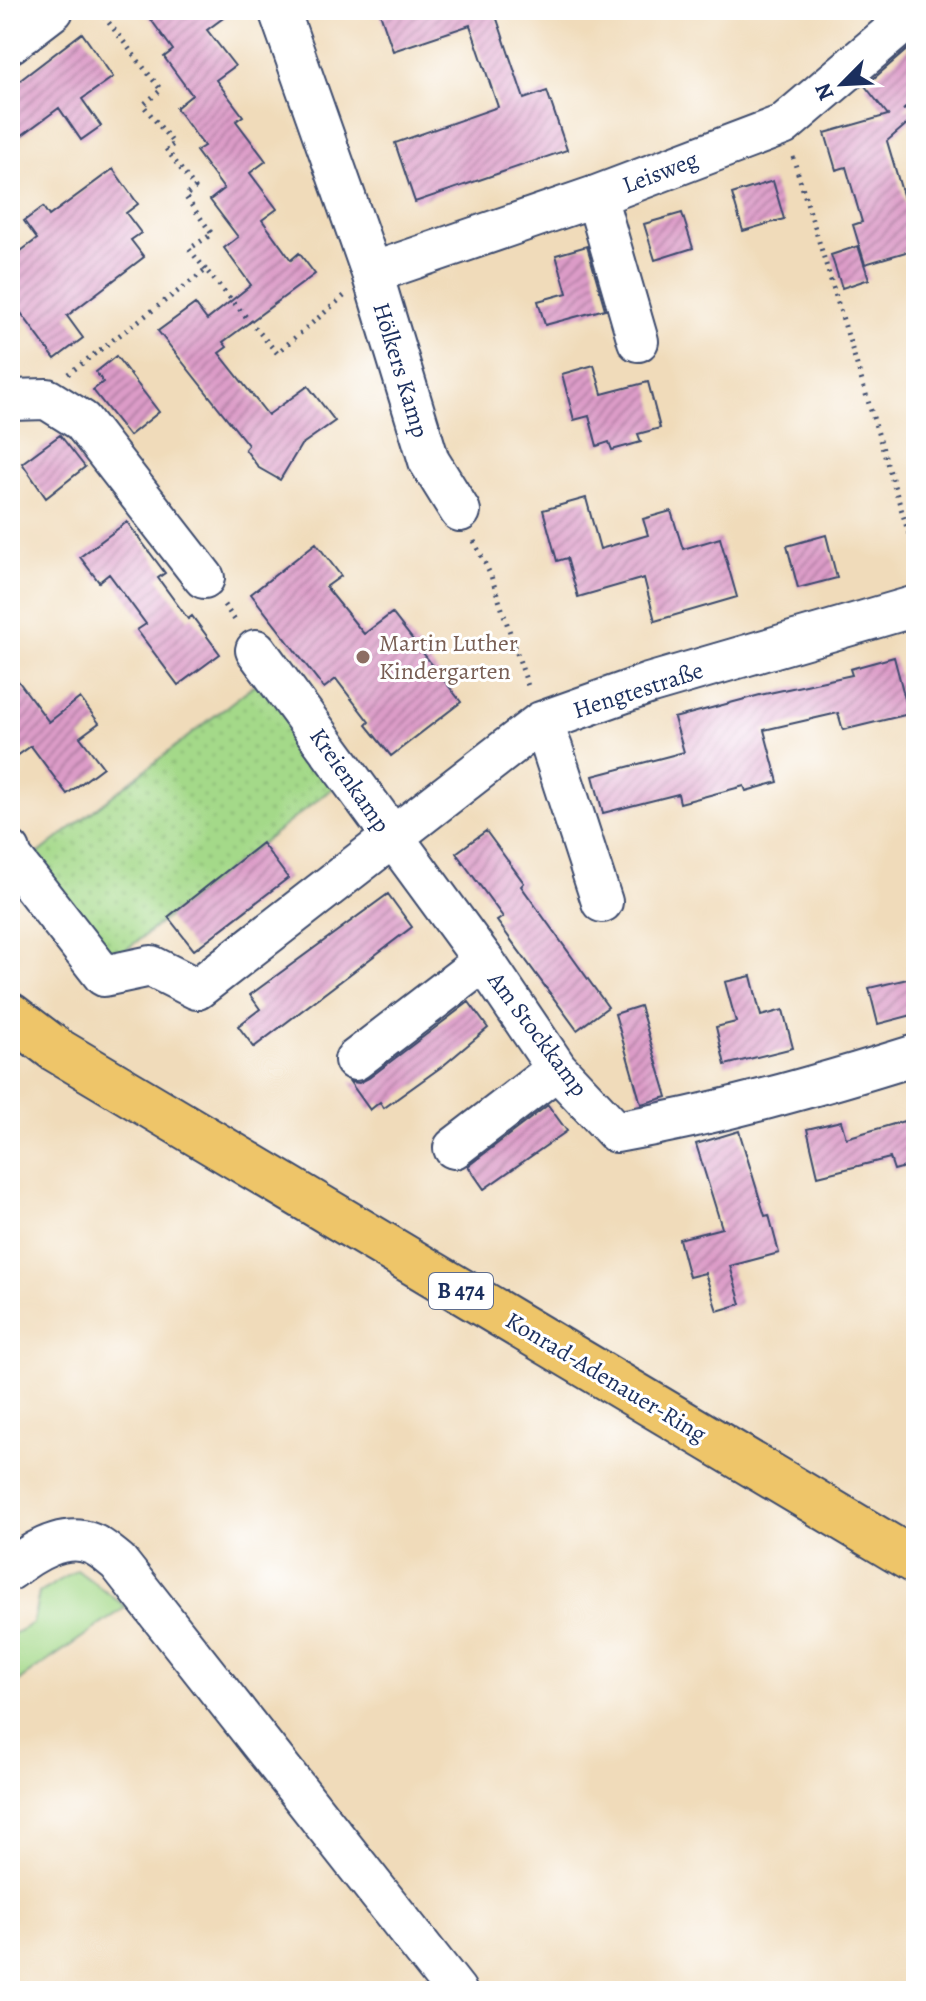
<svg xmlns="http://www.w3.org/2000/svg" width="926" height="2001" viewBox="0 0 926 2001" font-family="Alegreya,serif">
<defs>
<pattern id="park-dots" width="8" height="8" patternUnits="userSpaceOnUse" patternTransform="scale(2)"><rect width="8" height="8" fill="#a4d989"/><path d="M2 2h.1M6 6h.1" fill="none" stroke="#8dbb79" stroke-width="1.8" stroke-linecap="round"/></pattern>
<pattern id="building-hatch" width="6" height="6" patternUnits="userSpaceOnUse" patternTransform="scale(2)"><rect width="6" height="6" fill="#dc9bc7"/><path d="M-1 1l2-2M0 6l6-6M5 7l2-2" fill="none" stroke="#b27fa5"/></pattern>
</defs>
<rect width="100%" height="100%" fill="#fff"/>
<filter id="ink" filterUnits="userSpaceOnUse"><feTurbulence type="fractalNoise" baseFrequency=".0125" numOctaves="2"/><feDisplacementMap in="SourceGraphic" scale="16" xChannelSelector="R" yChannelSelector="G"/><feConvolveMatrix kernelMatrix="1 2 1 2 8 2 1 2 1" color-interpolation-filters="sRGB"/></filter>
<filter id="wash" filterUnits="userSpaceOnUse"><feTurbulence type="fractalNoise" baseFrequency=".006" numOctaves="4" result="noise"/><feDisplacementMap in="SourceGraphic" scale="32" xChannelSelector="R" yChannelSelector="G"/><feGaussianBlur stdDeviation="1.8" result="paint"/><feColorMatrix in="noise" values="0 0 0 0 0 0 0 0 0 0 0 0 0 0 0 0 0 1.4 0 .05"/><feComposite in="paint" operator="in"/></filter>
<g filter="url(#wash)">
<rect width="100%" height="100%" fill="#f0dbba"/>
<path fill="#a4d989" stroke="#608474" stroke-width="2" d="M77 1570 126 1607 10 1687V1636L33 1623 39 1593Z"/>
<path fill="url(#park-dots)" stroke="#608474" stroke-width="2" d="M272 671 348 776 104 967 25 864Z"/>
<g id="blocks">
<path fill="url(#building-hatch)" d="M144 10H234L207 30 235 66 216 80 243 116 236 121 266 161 250 173 277 209 262 220 291 260 299 253 315 274 223 342 227 347 219 353 268 415 308 386 335 421 301 445 280 480 259 468 245 449 248 445 158 331 195 304 207 320 251 285 224 248 238 237 210 200 224 189 196 151 204 146 176 108 192 95 164 57 173 50Z
M379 10H501L502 14 496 16 524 99 547 91 567 150 415 202 395 143 498 107 470 25 393 51Z
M82 33 113 77 82 99 101 126 81 140 59 108 10 144V88Z
M916 42V99L903 110 916 106V116L887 141 916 239V249L865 264 853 225 862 222 846 167 836 170 825 133 888 115 865 86Z
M113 169 138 204 126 213 141 233 131 240 144 257 67 316 83 338 55 359 10 298V259L37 239 24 221 43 207 49 216Z
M773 181 784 219 743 231 732 194Z
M682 213 693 248 655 260 644 224Z
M587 246 605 309 545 325 538 301 567 293 556 255Z
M858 246 869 279 842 288 831 255Z
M116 356 159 412 129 436 93 390 103 382 96 372Z
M594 365 602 394 648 382 660 428 638 434 641 442 612 450 609 442 597 446 589 416 574 420 562 374Z
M60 435 85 467 46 498 22 463Z
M586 498 600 549 648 535 643 519 671 511 683 549 720 538 737 597 655 621 644 578 578 597 567 558 557 561 543 510Z
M127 522 165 573 158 578 188 619 192 616 220 654 178 685 137 630 146 624 109 574 99 582 80 557Z
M826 535 837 578 798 588 787 546Z
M316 543 341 576 326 587 364 634 392 613 461 702 391 756 366 725 369 722 336 679 324 688 251 594Z
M894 657 909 714 843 730 838 713 764 730 778 782 746 791 744 786 680 803 678 794 603 813 593 776 684 752 674 718 760 695 852 675 850 669Z
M10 670 49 722 80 698 99 723 80 737 103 767 67 794 31 746 10 761Z
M486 831 524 883 521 886 608 1007 577 1030 497 921 503 917 456 853Z
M262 843 288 878 194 950 168 917Z
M388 894 412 927 254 1047 238 1026 260 1009 250 995Z
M751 976 761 1016 783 1010 793 1048 725 1065 716 1027 736 1022 725 982Z
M916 977V1014L878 1024 869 988Z
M469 1002 488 1028 444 1065 384 1108 380 1102 370 1110 350 1082 359 1083 369 1078Z
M640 1006 667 1097 641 1104 615 1014Z
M548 1105 567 1131 484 1189 468 1166Z
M841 1121 846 1138 904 1121 916 1164 894 1170 890 1158 818 1176 807 1129Z
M739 1131 765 1216 769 1215 779 1253 730 1266 741 1304 717 1311 705 1273 689 1277 679 1239 722 1228 696 1144Z"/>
</g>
</g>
<g filter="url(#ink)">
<use href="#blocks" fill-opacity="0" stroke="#3b496c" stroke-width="2"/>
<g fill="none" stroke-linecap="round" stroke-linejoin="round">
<defs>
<path id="minor" d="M279 10 372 273 429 461 460 511
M10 43 53 10
M596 196 638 341
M372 273 596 196 783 125 916 12
M10 400 47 399 82 421 204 578
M256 650 484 961 557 1069 616 1132C718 1114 817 1086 916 1055
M541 722 552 748 602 902
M10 851 11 857 104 976 151 966 197 989 541 722 648 684 916 606
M355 1060 484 961
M454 1148 557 1069
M10 1570C31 1553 64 1532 92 1544 101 1547 110 1556 118 1562L456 1991"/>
<path id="major" d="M10 1015 55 1049 916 1562"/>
</defs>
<use href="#minor" stroke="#3b496c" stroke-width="44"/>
<use href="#major" stroke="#3b496c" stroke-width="48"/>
<path stroke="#3b496c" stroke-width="5" stroke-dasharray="2 6" stroke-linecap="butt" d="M99 10 161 90 143 105 174 144 166 149 195 188 185 196 212 234 189 249 206 270
M793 157 916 557
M68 374 206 270 277 353 344 296
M474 541 491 576 529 689
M224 605 237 623"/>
<use href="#minor" stroke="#fff" stroke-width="40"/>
<use href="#major" stroke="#eec569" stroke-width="44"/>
</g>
</g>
<circle fill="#8d6e63" stroke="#fff" stroke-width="3" cx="363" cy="657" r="8"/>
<g text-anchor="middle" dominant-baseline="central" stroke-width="6" stroke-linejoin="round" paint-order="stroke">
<rect fill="#fff" stroke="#5f6d8e" stroke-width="2" x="429" y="1273" width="64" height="36" rx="6"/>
<g font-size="22" font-weight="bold" fill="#1b2f5e">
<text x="461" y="1291">B 474</text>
</g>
<g font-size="24" fill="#1b2f5e" stroke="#fff">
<text transform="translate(660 172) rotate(-21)">Leisweg</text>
<text transform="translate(401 370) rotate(73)">Hölkers Kamp</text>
<text transform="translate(638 690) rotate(-18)">Hengtestraße</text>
<text transform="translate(350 780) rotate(55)">Kreienkamp</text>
<text transform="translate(538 1034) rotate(53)">Am Stockkamp</text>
<text transform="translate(606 1377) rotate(31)">Konrad-Adenauer-Ring</text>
</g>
<g font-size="24" fill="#785e54" stroke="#fff" text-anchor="start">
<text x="379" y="643">Martin Luther<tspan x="379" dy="28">Kindergarten</tspan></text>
</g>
</g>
<rect width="926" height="2001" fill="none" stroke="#fff" stroke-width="40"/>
<g transform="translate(842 84) rotate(246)" stroke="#ffffff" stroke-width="6" paint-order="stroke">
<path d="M0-6L14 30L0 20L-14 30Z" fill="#1b2f5e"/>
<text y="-12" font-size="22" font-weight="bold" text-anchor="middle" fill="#1b2f5e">N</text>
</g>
</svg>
